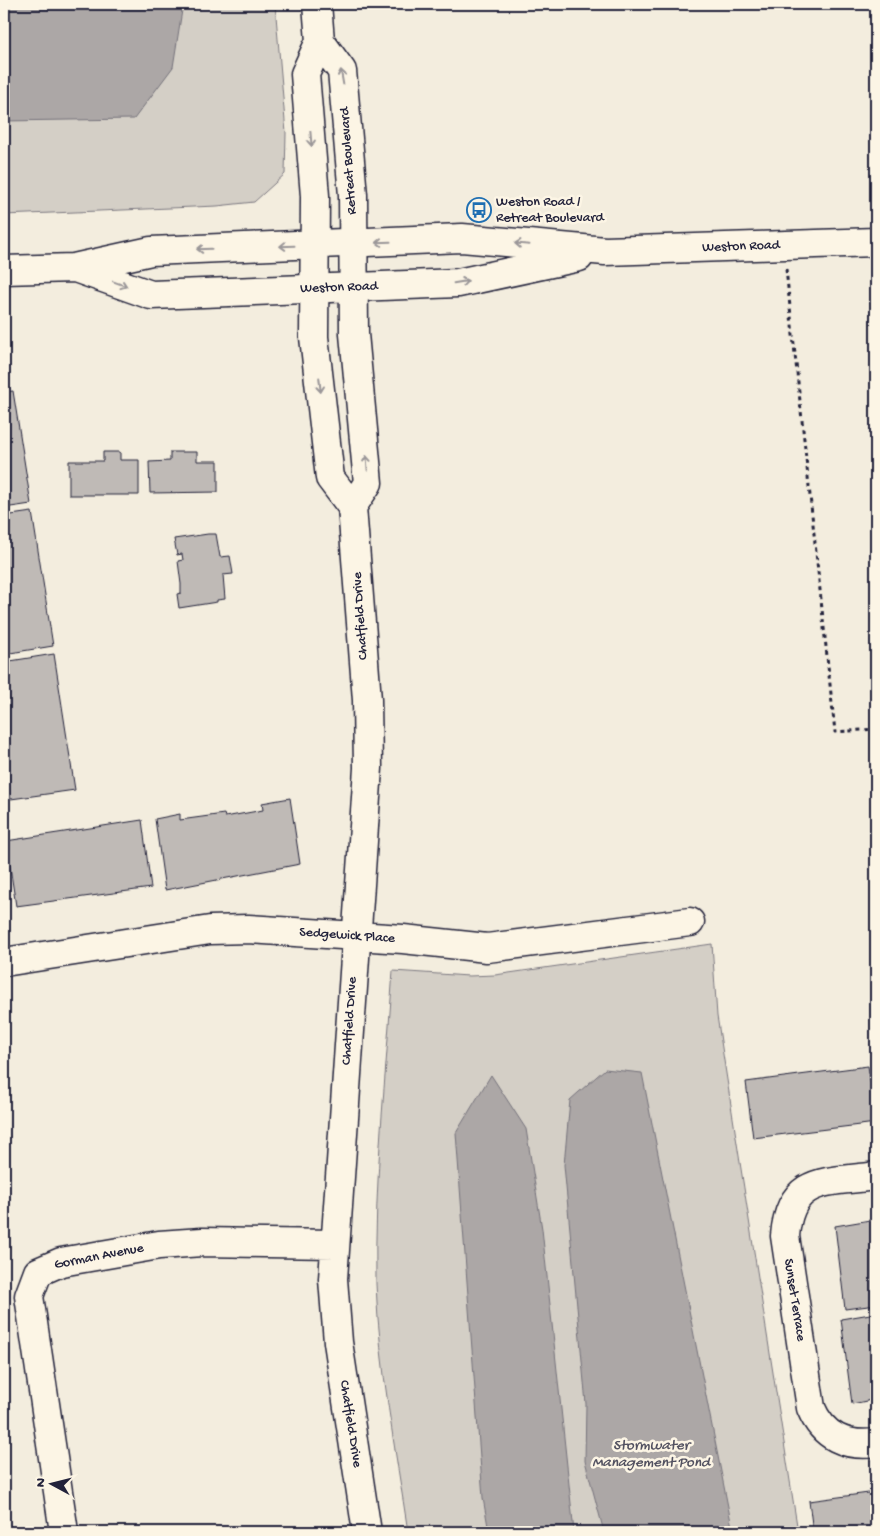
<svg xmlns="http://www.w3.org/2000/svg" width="880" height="1536" viewBox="0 0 880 1536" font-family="'Gochi Hand',sans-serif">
<rect width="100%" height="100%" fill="#f3edde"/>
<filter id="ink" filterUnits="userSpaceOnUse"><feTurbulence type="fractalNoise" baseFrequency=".02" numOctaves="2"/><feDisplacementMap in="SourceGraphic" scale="10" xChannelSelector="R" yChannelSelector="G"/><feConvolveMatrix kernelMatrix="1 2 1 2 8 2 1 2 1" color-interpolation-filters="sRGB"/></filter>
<g filter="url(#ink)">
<path fill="#d4cfc6" stroke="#7b7880" d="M4 4H275L286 133 285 174 254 202 217 206 4 215Z
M712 944 717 1016 798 1532H408C396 1451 379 1367 376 1284 374 1180 386 1075 393 971L469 976 495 975Z"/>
<path fill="#aca7a6" stroke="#75727b" d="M4 4H183L173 67 134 119 4 121Z
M605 1069 642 1073 733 1532H604L585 1461 586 1404 564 1165 570 1100Z
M491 1075 526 1129 542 1229 574 1532H489L483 1498 456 1133Z"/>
<path fill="#bfbab6" stroke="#22223b" d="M437 4H465L438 7Z
M13 391 31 504 4 508V392Z
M103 452H120V460H139V495H69V461H103Z
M170 452H197V461H218V492L150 493 149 462 170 461Z
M32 512 53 646 4 654V516Z
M208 534H216L220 557 230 556 233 574 223 575 225 599 217 600V602L179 608 177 594 181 593V584L178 561 183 560 182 554 177 555 174 539Z
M54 654 75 790 4 800V662Z
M290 798 300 864 165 890 155 819 180 814V820L224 814 225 817 263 810 262 803Z
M142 820 151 888 16 906 6 841Z
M868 1066 876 1123 753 1138 746 1082Z
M876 1219V1305L845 1309 835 1226Z
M876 1313V1399L852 1404 841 1319Z
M876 1492V1532H813L809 1501Z"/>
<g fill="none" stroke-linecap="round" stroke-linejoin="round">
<defs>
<path id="minor" d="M317 4 320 41 305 74 315 196 314 337 330 478 352 507 367 700 368 768 333 1279 338 1342 367 1532
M320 41 342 71 353 195 354 334 368 483 352 507
M4 962 210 930 248 929 403 939 487 948 690 922
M876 1176C827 1183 790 1175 785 1236L811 1408C823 1437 846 1447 876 1443
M64 1532 29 1296 38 1272 61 1262 159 1245 202 1242 335 1244"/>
<path id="major" d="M75 268 151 295 458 283 579 257
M4 270 74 268 151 251 462 238 605 251 876 242"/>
</defs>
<use href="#minor" stroke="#22223b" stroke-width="31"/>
<use href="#major" stroke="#22223b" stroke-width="31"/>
<path stroke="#22223b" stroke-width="3" stroke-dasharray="4 4" stroke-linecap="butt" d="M786 269 835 732 876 729"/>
<use href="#minor" stroke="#fcf5e5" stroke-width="28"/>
<use href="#major" stroke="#fcf5e5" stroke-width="28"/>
</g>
<defs><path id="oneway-shaft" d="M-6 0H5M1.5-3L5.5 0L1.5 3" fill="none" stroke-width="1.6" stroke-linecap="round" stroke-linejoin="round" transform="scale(1.25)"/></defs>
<g stroke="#9a9698">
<use href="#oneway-shaft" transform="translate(342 77) rotate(-100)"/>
<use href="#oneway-shaft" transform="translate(311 139) rotate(85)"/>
<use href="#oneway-shaft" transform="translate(383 242) rotate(178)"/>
<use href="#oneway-shaft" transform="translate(522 244) rotate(-175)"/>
<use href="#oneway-shaft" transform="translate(287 246) rotate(178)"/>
<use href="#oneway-shaft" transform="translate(204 249) rotate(178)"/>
<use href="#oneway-shaft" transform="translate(461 282) rotate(-9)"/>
<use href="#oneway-shaft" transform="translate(120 284) rotate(20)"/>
<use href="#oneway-shaft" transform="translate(320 385) rotate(84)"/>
<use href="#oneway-shaft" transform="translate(367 463) rotate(-95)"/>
</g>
</g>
<defs>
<symbol id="bus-ring" viewBox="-11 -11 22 22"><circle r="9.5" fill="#fcf5e5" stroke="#1f6fb2" stroke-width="1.5"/><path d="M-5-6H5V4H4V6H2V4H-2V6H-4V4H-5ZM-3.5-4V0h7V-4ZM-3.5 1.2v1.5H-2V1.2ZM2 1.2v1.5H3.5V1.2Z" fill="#1f6fb2"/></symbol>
</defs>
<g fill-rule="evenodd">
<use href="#bus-ring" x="465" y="196" width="28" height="28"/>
</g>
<g text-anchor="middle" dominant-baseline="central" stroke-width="5" stroke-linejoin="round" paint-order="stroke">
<g font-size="14" fill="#22223b" stroke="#fcf5e5">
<text transform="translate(349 161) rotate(-94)">Retreat Boulevard</text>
<text transform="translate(741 247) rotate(-2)">Weston Road</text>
<text transform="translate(339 288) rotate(-2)">Weston Road</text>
<text transform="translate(361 616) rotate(-94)">Chatfield Drive</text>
<text transform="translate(347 936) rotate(4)">Sedgewick Place</text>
<text transform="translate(350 1021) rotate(-86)">Chatfield Drive</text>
<text transform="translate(99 1257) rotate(-11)">Gorman Avenue</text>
<text transform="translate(794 1300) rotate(81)">Sunset Terrace</text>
<text transform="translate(350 1424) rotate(81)">Chatfield Drive</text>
</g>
<g font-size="14" fill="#22223b" stroke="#fcf5e5" text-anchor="start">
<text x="496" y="202">Weston Road /<tspan x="496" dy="16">Retreat Boulevard</tspan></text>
</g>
<g font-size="15" font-style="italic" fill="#525160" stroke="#fcf5e5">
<text x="651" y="1446">Stormwater<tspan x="651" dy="17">Management Pond</tspan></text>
</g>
</g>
<rect width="880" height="1536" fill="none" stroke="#fcf5e5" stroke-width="20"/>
<rect x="10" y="10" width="860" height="1516" fill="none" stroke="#22223b" stroke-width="2" filter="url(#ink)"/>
<g transform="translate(52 1484) rotate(277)" stroke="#fcf5e5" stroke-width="4" paint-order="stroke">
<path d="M0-4L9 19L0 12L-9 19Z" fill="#22223b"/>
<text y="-8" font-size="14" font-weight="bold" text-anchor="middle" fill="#22223b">N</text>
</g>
</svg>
